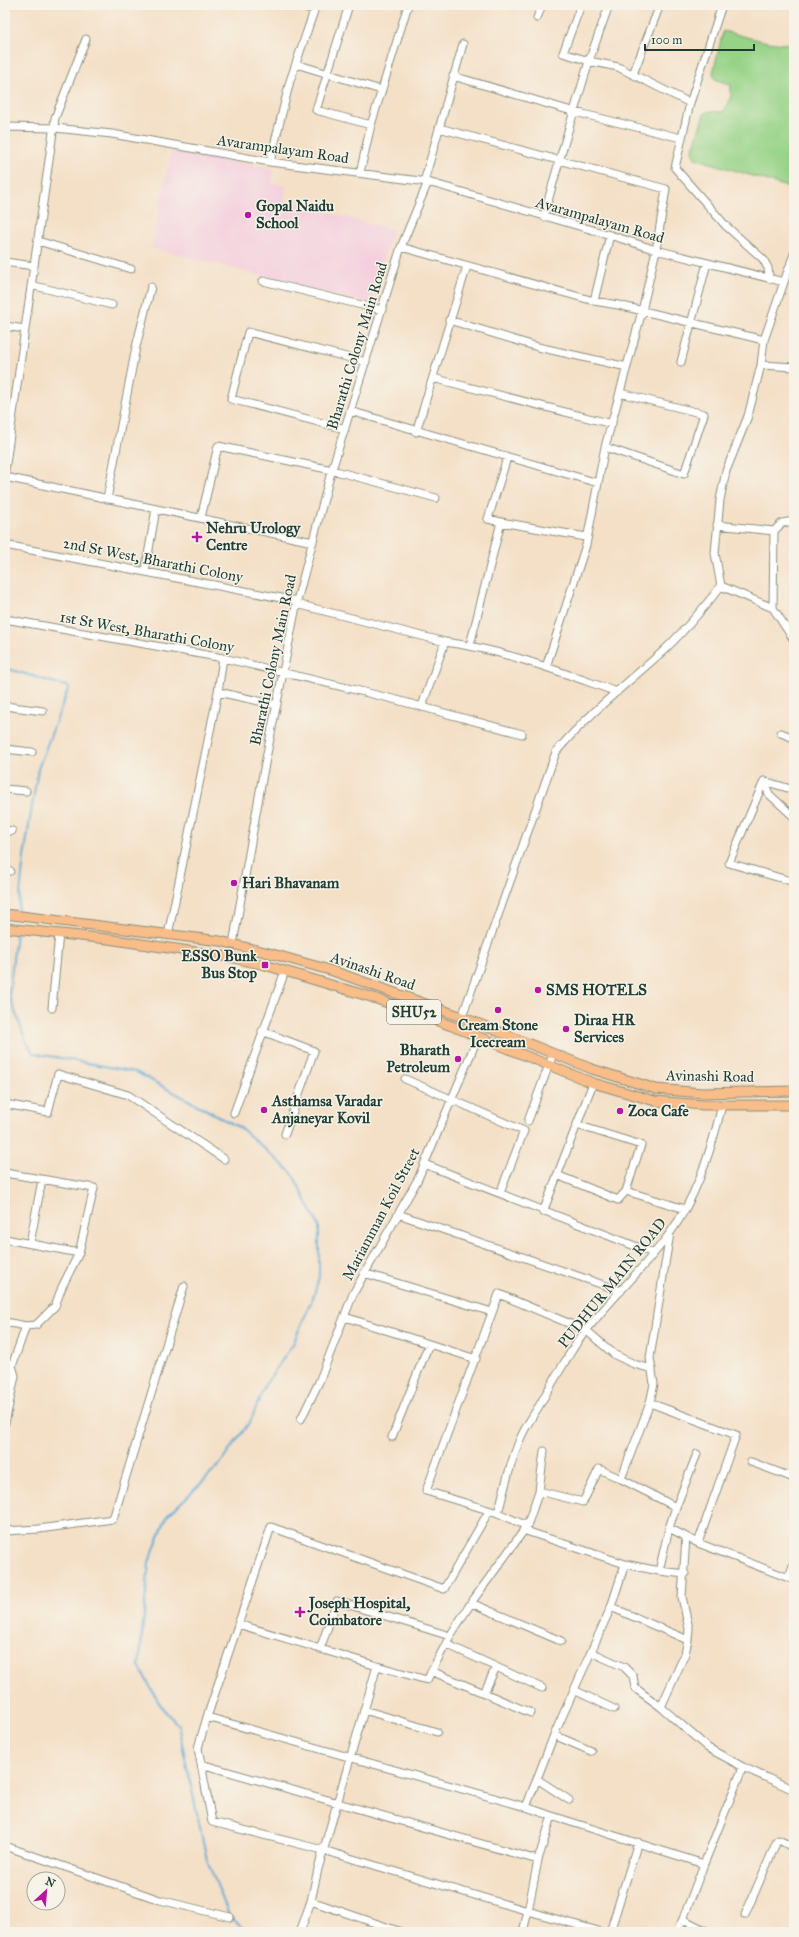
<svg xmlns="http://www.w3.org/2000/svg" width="799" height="1937" viewBox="0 0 799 1937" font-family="'IM FELL Great Primer',serif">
<rect width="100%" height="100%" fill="#f7f3e8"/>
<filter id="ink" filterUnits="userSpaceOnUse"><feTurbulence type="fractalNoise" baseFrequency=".025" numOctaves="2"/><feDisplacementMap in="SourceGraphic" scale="8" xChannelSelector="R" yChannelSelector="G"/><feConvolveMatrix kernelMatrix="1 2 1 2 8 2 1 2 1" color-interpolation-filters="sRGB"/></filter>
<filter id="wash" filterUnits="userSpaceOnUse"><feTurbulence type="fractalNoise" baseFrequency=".012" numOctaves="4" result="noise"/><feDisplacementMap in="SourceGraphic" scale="16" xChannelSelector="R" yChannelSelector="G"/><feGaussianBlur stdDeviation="0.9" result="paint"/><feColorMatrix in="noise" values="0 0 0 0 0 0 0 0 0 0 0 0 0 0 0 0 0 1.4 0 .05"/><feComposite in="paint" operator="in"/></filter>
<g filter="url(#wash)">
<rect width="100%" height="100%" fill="#f4e0c7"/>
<path fill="#f4cfde" d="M171 151 275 169 272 183 286 186 285 201 393 230 368 303 152 248Z"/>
<path fill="#97d387" stroke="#5b885e" d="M723 31C741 35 777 47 794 43V189L695 158 692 152 704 114 709 111 722 112C731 105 731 96 731 85L715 79 713 73Z"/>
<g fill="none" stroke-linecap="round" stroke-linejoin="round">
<path stroke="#5ca9d5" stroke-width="2" d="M5 668 69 687 38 769 24 857 18 912
M16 933 9 995 26 1041 33 1053 136 1072 242 1129 292 1173 319 1226V1277L314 1295 293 1344 265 1385 251 1420 218 1467 167 1516 149 1562 139 1666 159 1703 178 1725 207 1860 229 1915
M232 1918 247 1932"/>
</g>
</g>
<g filter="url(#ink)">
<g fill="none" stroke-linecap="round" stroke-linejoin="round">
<defs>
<path id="minor" d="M7 5H8
M296 5 314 10
M349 5 316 110 371 125
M581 5 563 53 589 61 609 5
M537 18 542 5
M296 64 381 90
M633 74 660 5
M453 76 575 112 681 138
M690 103 722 5
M5 127 55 128 112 134 270 162 428 182 610 235 656 250 784 282 764 340 761 365 748 416 726 471 720 500 715 553 721 586 773 608 794 640
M270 162 290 81 316 5
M360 173 371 125 408 5
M424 182 463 44
M544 217C557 164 574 113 589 61L618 67 690 103 675 168 726 226 763 259 768 268 769 277
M38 241 131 269
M401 247 594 301 618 305 764 340
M5 262 34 266
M263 281 382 310
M784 282 794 254
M31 285 112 305
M594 301 610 235
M449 320 538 347 627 367
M5 326 25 329
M681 362 707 263
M761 365 794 367
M433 378 612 424
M350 411 598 483 605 447 642 311 656 250 666 189 439 128
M345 429 231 399 248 332 366 362
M416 432 467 266
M605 447 684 474 704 414 620 393
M5 470 55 118 86 39
M5 477 313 542
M107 499 136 347 151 287
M201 518 218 446 332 470 436 498
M501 522 488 519 507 458
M717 525 774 531 782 523 794 521
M5 545 297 601
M145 572 156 509
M297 604 445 642C505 650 560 672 617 692
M773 608 774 531
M5 619 223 658 393 699 522 734
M470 645 501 522 586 537
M546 667 586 545 598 483
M218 692 277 705
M5 706 43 711
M422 706 445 642
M781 733 794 738
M5 749 32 752
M764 781 769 794 794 817
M5 789 26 791
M794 790 764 781 729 863 794 882
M5 830 12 831
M5 870 10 871
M168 935 218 692 223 658
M233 944 263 774 297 601 330 476 401 247 428 182
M52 1008 59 934
M462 1017 556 752C587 715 625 685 661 653 683 633 702 610 721 586
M262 1031 314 1051 285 1134
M405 1079 524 1131 500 1193
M5 1104 48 1112 58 1074 128 1095 224 1159
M234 1113 285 971
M528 1121 553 1054
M577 1125 641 1145 626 1191
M424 1164 653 1253
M5 1173 94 1188 79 1253 62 1287 55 1306 36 1325 26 1326 5 1322
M557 1175 618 1200 626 1191 685 1209
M543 1212 593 1083
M398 1214 621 1291
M670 1233 650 1358 654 1384 650 1403 621 1479 676 1507 669 1528 698 1543 794 1580
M5 1239 79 1253
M30 1243 42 1180
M364 1273 492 1312
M345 1317 476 1359
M652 1369 634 1364 615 1355 587 1331 499 1294 426 1491 498 1513C505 1488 510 1461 521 1437 525 1427 533 1416 539 1406 551 1385 563 1364 576 1344 604 1304 642 1272 670 1233 697 1197 712 1148 722 1105
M650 1403 736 1435 698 1543
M301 1419 319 1382 353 1294 418 1179 478 1037
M5 1423 15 1376 12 1366 26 1326
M392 1437 429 1344
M751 1462 794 1478
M539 1491 583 1502 599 1469 621 1479
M676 1507 697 1454
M527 1526 539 1491 544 1451
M523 1530 625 1564 611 1607 554 1735 526 1807
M5 1531 39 1529 113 1519 184 1286
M625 1564 659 1571 669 1528
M659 1571 685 1574
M789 1578 794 1562
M471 1603 561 1641
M611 1607 688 1640 689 1629 682 1597 686 1537
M238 1624 377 1666
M446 1644 542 1688
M320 1649 337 1601 450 1636
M591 1652 624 1667 633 1676 635 1688 661 1707 708 1748 743 1767
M496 1667 484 1693 531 1713
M431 1671 484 1693
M574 1690 614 1709
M661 1707 685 1654 688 1640
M364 1710 437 1732
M207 1717 526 1807 552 1816 538 1860 528 1911 323 1850 212 1822 198 1748 207 1717 271 1527 444 1589 489 1511
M554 1735 591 1751
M201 1764 538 1860
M537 1779 569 1800
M552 1816 704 1864 683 1919
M5 1846 160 1900 230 1917
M704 1864 743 1767 794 1790
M311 1901 401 1932
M745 1915 777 1841 779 1840 794 1848
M300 1932 311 1901 318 1869 377 1666 427 1680 450 1636 471 1603 527 1526 498 1513
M523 1932 528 1911 602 1932
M610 1932 638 1842
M677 1932 683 1919 708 1932"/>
<path id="major" d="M5 914 220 941 269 953 333 971 462 1017 592 1069 656 1089 702 1093 794 1091
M5 928 108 939 229 957 265 965 371 997 452 1026 593 1083 655 1101 703 1105H794"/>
</defs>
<use href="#minor" stroke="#8a8e7e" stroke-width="9"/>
<use href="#major" stroke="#8a8e7e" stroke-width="11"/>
<use href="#minor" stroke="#fff" stroke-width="7"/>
<use href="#major" stroke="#f8bd88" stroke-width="9"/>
</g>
</g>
<g fill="#b5179e" stroke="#f7f3e8" stroke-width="1.5">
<circle cx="248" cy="215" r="4"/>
<path d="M195 531h4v4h4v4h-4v4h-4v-4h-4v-4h4z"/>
<circle cx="234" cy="883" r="4"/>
<rect x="261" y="961" width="8" height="8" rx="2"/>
<circle cx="538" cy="990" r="4"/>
<circle cx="498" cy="1010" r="4"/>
<circle cx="566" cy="1029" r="4"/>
<circle cx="458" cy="1059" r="4"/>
<circle cx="264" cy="1110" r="4"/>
<circle cx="620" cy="1111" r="4"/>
<path d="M298 1606h4v4h4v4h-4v4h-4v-4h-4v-4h4z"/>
</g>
<g text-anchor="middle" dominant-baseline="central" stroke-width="3" stroke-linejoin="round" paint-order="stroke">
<rect fill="#f7f3e8" stroke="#60746a" stroke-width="1" x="387" y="1000" width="54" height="24" rx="3"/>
<g font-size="14" font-weight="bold" fill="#1f3d34">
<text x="414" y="1012">SHU52</text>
</g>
<g font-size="15" fill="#1f3d34" stroke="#f7f3e8">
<text transform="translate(283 149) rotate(8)">Avarampalayam Road</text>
<text transform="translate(600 220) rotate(16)">Avarampalayam Road</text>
<text transform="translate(357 346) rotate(-73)">Bharathi Colony Main Road</text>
<text transform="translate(153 560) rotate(11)">2nd St West, Bharathi Colony</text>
<text transform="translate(147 632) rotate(10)">1st St West, Bharathi Colony</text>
<text transform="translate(273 660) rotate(-78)">Bharathi Colony Main Road</text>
<text transform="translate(373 971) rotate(19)">Avinashi Road</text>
<text transform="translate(710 1076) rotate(1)">Avinashi Road</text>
<text transform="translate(381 1214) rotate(-62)">Mariamman Koil Street</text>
<text transform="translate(612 1283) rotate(-51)">PUDHUR MAIN ROAD</text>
</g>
<g font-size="15" font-weight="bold" fill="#1f3d34" stroke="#f7f3e8" text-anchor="start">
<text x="256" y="206">Gopal Naidu<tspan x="256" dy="17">School</tspan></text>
<text x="206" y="528">Nehru Urology<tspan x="206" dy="17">Centre</tspan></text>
<text x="242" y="883">Hari Bhavanam</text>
<text x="257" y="956" text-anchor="end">ESSO Bunk<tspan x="257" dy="17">Bus Stop</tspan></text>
<text x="546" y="990">SMS HOTELS</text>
<text x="574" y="1020">Diraa HR<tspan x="574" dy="17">Services</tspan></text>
<text x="498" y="1025" text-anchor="middle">Cream Stone<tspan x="498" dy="17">Icecream</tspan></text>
<text x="450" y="1050" text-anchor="end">Bharath<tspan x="450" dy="17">Petroleum</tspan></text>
<text x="272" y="1101">Asthamsa Varadar<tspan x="272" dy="17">Anjaneyar Kovil</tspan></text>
<text x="628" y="1111">Zoca Cafe</text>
<text x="309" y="1603">Joseph Hospital,<tspan x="309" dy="17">Coimbatore</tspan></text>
</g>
</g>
<rect width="799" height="1937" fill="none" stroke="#f7f3e8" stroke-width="20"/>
<g transform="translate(46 1891) rotate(26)"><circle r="19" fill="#f7f3e8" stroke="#a1aaa0"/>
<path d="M0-3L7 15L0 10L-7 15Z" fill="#b5179e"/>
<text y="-6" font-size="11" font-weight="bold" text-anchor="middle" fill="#1f3d34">N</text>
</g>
<path d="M645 44v6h109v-6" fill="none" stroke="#1f3d34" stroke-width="2"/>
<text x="651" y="44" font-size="12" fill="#1f3d34" stroke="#f7f3e8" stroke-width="3" paint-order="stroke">100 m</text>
</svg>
